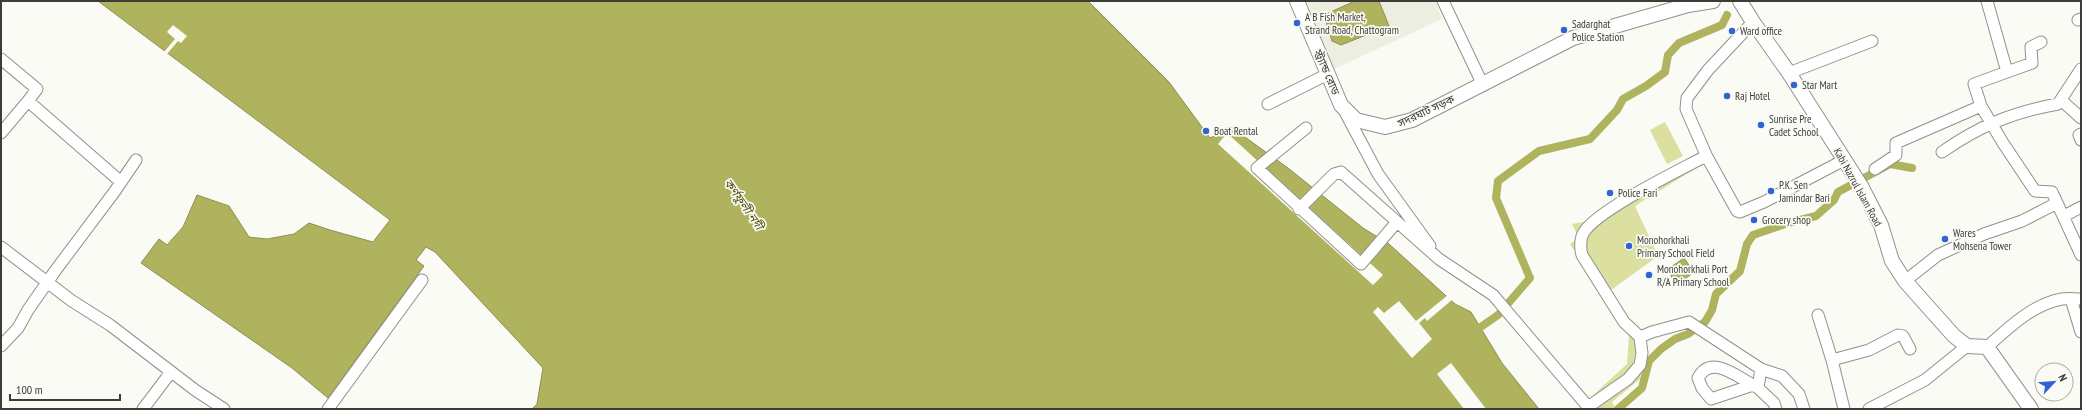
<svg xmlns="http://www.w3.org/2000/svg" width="2082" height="410" viewBox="0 0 2082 410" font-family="'PT Sans Narrow','Noto Sans Bengali',sans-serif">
<rect width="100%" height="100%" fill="#fafbf4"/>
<path fill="#edeee0" d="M1307 1H1435L1442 19 1334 69Z"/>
<path fill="#dbdfa0" d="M1665 122 1683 156 1667 164 1650 130Z
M1704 163 1635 206 1658 256 1611 290 1632 328 1647 340 1640 379 1612 402 1616 409H1597L1589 399 1627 364 1629 336 1570 244 1579 238 1572 224 1595 220Z"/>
<path fill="#b0b35e" stroke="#8d8f53" d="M98 1H1088L1169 82 1210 138 1231 127 1288 168 1363 228 1389 244 1455 304 1471 312 1502 363 1539 409H532L537 404 543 368 435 252 426 247 416 260 424 266 328 398 292 368 141 263 159 239 167 245 183 227 197 195 229 206 249 237 267 239 294 234 309 223 330 230 373 242 390 220Z
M1355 1H1379L1389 26 1341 45 1332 41 1324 15Z
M1684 258 1694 272 1676 286 1668 269Z"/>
<path fill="#fafbf4" d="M173 25 187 36 181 43 178 41 167 54 164 52 175 39 167 32Z
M1227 133 1383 275 1373 285 1218 144Z
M1448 295 1453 299 1427 321 1425 318 1419 323 1432 339 1412 358 1373 312 1378 307 1384 313 1399 301 1416 321Z
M1451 363 1486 409H1464L1437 374Z"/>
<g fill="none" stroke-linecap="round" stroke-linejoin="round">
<path stroke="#b0b35e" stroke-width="8" d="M1472 333 1498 315 1530 278 1496 198 1498 181 1539 151 1590 139 1617 110 1623 99 1646 86 1665 72 1668 55 1679 43 1722 25 1727 15
M1618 409 1642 388 1649 361 1661 349 1675 339 1688 334 1705 322 1712 310 1716 294 1740 271 1747 244 1753 235 1788 223 1816 216 1834 200 1838 192 1890 164 1912 168"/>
<defs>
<path id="minor" d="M1443 1 1482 83
M2078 20 2081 19
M1753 22 1708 70 1687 98 1686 109 1707 157 1737 211 1740 212 1764 202 1844 160
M1 59 37 89 28 101
M2007 72 2032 63 2031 47 2041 42
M1789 73 1872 41
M2061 100 2081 118
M1268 104 1328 74
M1981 106 1974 84 2007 72 1987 1
M1345 112 1378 174 1430 246
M1306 128 1257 168 1361 264 1396 223
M1 133 28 101 121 182
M2081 134 2079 135 2081 140
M1942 152C1979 126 2013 112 2058 104L2081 69
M1875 169 1896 155V143L1981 106 2003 143 2035 191 2052 192 2081 255
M1299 209 1334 174 1341 172 1439 259 1493 295 1590 409
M2064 216 2081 207
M1 247 72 301 110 325 195 390 224 409
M1905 281 1938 255 1984 234 2022 221 2057 203
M2071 299 2081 332
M1818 315 1832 360 1844 409
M1640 337 1652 332 1689 322 1761 369 1782 376 1799 394 1804 409
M1 346 18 328 28 310 55 271 115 191 136 160
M1987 347C2008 328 2033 304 2062 299 2068 298 2075 299 2081 299
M1832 360 1869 350 1898 335 1903 336 1910 349
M1761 369 1758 388 1774 403 1776 409
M1753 385 1711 399 1702 388 1698 378C1711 354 1736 376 1753 385L1758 388
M1588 407 1628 379 1640 365 1642 353 1640 337 1624 322 1582 255C1580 248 1580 238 1584 232 1599 209 1680 170 1706 156
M143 409 171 372
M328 409 422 280
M1869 409 1925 380 1967 346"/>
<path id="major" d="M1297 1 1341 105 1356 120 1385 127 1412 120 1573 38 1688 5 1713 1
M1740 1 1753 22 1789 73 1861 186 1881 225 1892 261 1905 281 1954 336 1967 346 1987 347 2031 409"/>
</defs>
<use href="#minor" stroke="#91918b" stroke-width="13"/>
<use href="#major" stroke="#91918b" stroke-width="16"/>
<use href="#minor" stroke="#fff" stroke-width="11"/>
<use href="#major" stroke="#fff" stroke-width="14"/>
</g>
<g fill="#3163d2" stroke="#fafbf4" stroke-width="1.5">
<circle cx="1297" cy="23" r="4"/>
<circle cx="1564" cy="30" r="4"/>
<circle cx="1732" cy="31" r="4"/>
<circle cx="1794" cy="85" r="4"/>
<circle cx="1727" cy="96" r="4"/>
<circle cx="1761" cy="125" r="4"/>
<circle cx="1206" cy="131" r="4"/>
<circle cx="1771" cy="191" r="4"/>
<circle cx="1610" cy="193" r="4"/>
<circle cx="1754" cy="220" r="4"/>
<circle cx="1945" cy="239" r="4"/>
<circle cx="1629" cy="246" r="4"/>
<circle cx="1649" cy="275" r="4"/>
</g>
<g text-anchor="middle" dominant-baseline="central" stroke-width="3.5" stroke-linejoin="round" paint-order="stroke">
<g font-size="11" fill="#3c3c39" stroke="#fafbf4" text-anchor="start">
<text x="1305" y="17">A B Fish Market,<tspan x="1305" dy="13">Strand Road, Chattogram</tspan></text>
<text x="1572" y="24">Sadarghat<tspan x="1572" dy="13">Police Station</tspan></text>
<text x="1740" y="31">Ward office</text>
<text x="1802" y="85">Star Mart</text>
<text x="1735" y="96">Raj Hotel</text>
<text x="1769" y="119">Sunrise Pre<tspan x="1769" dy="13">Cadet School</tspan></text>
<text x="1214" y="131">Boat Rental</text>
<text x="1779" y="185">P.K. Sen<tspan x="1779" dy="13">Jamindar Bari</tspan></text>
<text x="1618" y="193">Police Fari</text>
<text x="1762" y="220">Grocery shop</text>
<text x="1953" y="233">Wares<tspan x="1953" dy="13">Mohsena Tower</tspan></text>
<text x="1637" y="240">Monohorkhali<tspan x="1637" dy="13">Primary School Field</tspan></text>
<text x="1657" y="269">Monohorkhali Port<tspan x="1657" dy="13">R/A Primary School</tspan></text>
</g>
<g font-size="11" fill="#3c3c39" stroke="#fafbf4">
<text transform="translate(1327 72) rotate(67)">স্ট্র্যান্ড রোড</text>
<text transform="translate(1426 111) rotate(-25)">সদরঘাট সড়ক</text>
<text transform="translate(1858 187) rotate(61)">Kabi Nazrul Islam Road</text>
</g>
<g font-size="12" font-style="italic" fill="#505110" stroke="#fafbf4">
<text transform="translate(744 204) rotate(55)">কর্ণফুলী নদী</text>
</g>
</g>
<rect width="2082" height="410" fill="none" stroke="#3c3c39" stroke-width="4"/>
<g transform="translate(2054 382) rotate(64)"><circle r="19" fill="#fafbf4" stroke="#aeafa9"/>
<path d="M0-3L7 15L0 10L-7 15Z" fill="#3163d2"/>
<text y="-6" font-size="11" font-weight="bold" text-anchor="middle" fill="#3c3c39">N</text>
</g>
<path d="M10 394v6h110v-6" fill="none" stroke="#3c3c39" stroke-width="2"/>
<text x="16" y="394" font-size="12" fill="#3c3c39" stroke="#fafbf4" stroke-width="3" paint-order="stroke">100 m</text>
</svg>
